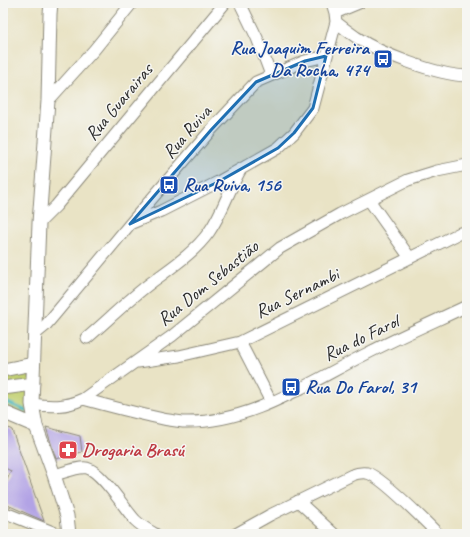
<svg xmlns="http://www.w3.org/2000/svg" width="470" height="537" viewBox="0 0 470 537" font-family="Caveat,sans-serif">
<rect width="100%" height="100%" fill="#f6f6f2"/>
<filter id="ink" filterUnits="userSpaceOnUse"><feTurbulence type="fractalNoise" baseFrequency=".025" numOctaves="2"/><feDisplacementMap in="SourceGraphic" scale="8" xChannelSelector="R" yChannelSelector="G"/><feConvolveMatrix kernelMatrix="1 2 1 2 8 2 1 2 1" color-interpolation-filters="sRGB"/></filter>
<filter id="wash" filterUnits="userSpaceOnUse"><feTurbulence type="fractalNoise" baseFrequency=".012" numOctaves="4" result="noise"/><feDisplacementMap in="SourceGraphic" scale="16" xChannelSelector="R" yChannelSelector="G"/><feGaussianBlur stdDeviation="0.9" result="paint"/><feColorMatrix in="noise" values="0 0 0 0 0 0 0 0 0 0 0 0 0 0 0 0 0 1.4 0 .05"/><feComposite in="paint" operator="in"/></filter>
<g filter="url(#wash)">
<rect width="100%" height="100%" fill="#e9e3c5"/>
<path fill="#c2d072" stroke="#767e4e" d="M30 370 31 416 3 407V378Z"/>
<g fill="none" stroke-linecap="round" stroke-linejoin="round">
<path stroke="#41b2b9" stroke-width="3" d="M3 401 27 411"/>
</g>
<g id="blocks">
<path fill="#b2a3e5" d="M3 425 12 430 44 521 3 503V489L11 471 3 467Z
M46 427 80 436 82 452 56 459Z"/>
</g>
</g>
<g filter="url(#ink)">
<use href="#blocks" fill-opacity="0" stroke="#8a8778" stroke-width="1"/>
<g fill="none" stroke-linecap="round" stroke-linejoin="round">
<defs>
<path id="minor" d="M240 3 257 38 271 75
M335 13 359 3
M336 22C342 27 349 32 356 37 381 54 437 75 467 76
M48 101 94 50 132 3
M369 200 410 258
M39 223 56 206 225 3
M132 223 161 211 218 182 278 148 294 133 313 108 336 22 335 13 332 3
M34 335 45 326 56 313 130 224 211 130 256 82 305 61 326 56
M87 338C108 320 129 299 152 282 172 267 194 253 209 232 223 212 229 189 241 169
M240 342 271 402
M138 362 179 356 240 342 446 240 460 233 467 232
M83 399C105 405 128 411 150 416 161 419 172 421 183 422 250 424 308 383 366 354 399 337 433 322 467 306
M32 404C51 407 66 407 83 399L172 336 280 248 340 214 408 180 437 171 467 165
M54 475C63 473 79 466 87 468 102 472 124 508 135 520 141 526 148 530 155 534
M298 501 334 534
M3 512 58 534
M236 534 270 515 352 475C357 473 361 472 367 473 381 476 426 522 438 534"/>
<path id="tertiary" d="M51 3 50 14 48 101 39 223 32 404 36 426 54 475 67 516 69 534
M3 370 33 364
M3 388 33 384
M3 412 36 426"/>
</defs>
<use href="#minor" stroke="#8a8778" stroke-width="13"/>
<use href="#tertiary" stroke="#8a8778" stroke-width="15"/>
<use href="#minor" stroke="#fff" stroke-width="11"/>
<use href="#tertiary" stroke="#fff" stroke-width="13"/>
</g>
</g>
<path fill="#1f6fb2" fill-opacity="0.2" stroke="#1f6fb2" stroke-width="3" stroke-linejoin="round" d="M326 56 313 108 294 133 278 148 218 182 130 224 211 130 256 82 305 61Z"/>
<defs>
<symbol id="bus-square" viewBox="-11 -11 22 22"><rect x="-9" y="-9" width="18" height="18" rx="4" fill="#1a4fb4" stroke="#f6f6f2"/><path d="M-5-6H5V4H4V6H2V4H-2V6H-4V4H-5ZM-3.5-4V0h7V-4ZM-3.5 1.2v1.5H-2V1.2ZM2 1.2v1.5H3.5V1.2Z" fill="#fff"/></symbol>
<symbol id="pharmacy-square" viewBox="-11 -11 22 22"><rect x="-9" y="-9" width="18" height="18" rx="4" fill="#e0444e" stroke="#f6f6f2"/><path d="M-2-6h4v4h4v4h-4v4h-4v-4h-4v-4h4Z" fill="#fff"/></symbol>
</defs>
<g fill-rule="evenodd">
<use href="#bus-square" x="372" y="48" width="22" height="22"/>
<use href="#bus-square" x="158" y="174" width="22" height="22"/>
<use href="#bus-square" x="280" y="376" width="22" height="22"/>
<use href="#pharmacy-square" x="57" y="439" width="22" height="22"/>
</g>
<g text-anchor="middle" dominant-baseline="central" stroke-width="3" stroke-linejoin="round" paint-order="stroke">
<g font-size="19" font-weight="bold" fill="#164399" stroke="#f6f6f2" text-anchor="start">
<text x="369" y="48" text-anchor="end">Rua Joaquim Ferreira<tspan x="369" dy="22">Da Rocha, 474</tspan></text>
<text x="183" y="185">Rua Ruiva, 156</text>
<text x="305" y="387">Rua Do Farol, 31</text>
</g>
<g font-size="19" fill="#2b2b2b" stroke="#f6f6f2">
<text transform="translate(119 102) rotate(-50)">Rua Guarairas</text>
<text transform="translate(187 132) rotate(-49)">Rua Ruiva</text>
<text transform="translate(208 283) rotate(-39)">Rua Dom Sebastião</text>
<text transform="translate(297 293) rotate(-26)">Rua Sernambi</text>
<text transform="translate(361 338) rotate(-26)">Rua do Farol</text>
</g>
<g font-size="19" font-weight="bold" fill="#be3a42" stroke="#f6f6f2" text-anchor="start">
<text x="82" y="450">Drogaria Brasú</text>
</g>
</g>
<rect width="470" height="537" fill="none" stroke="#f6f6f2" stroke-width="16"/>
</svg>
